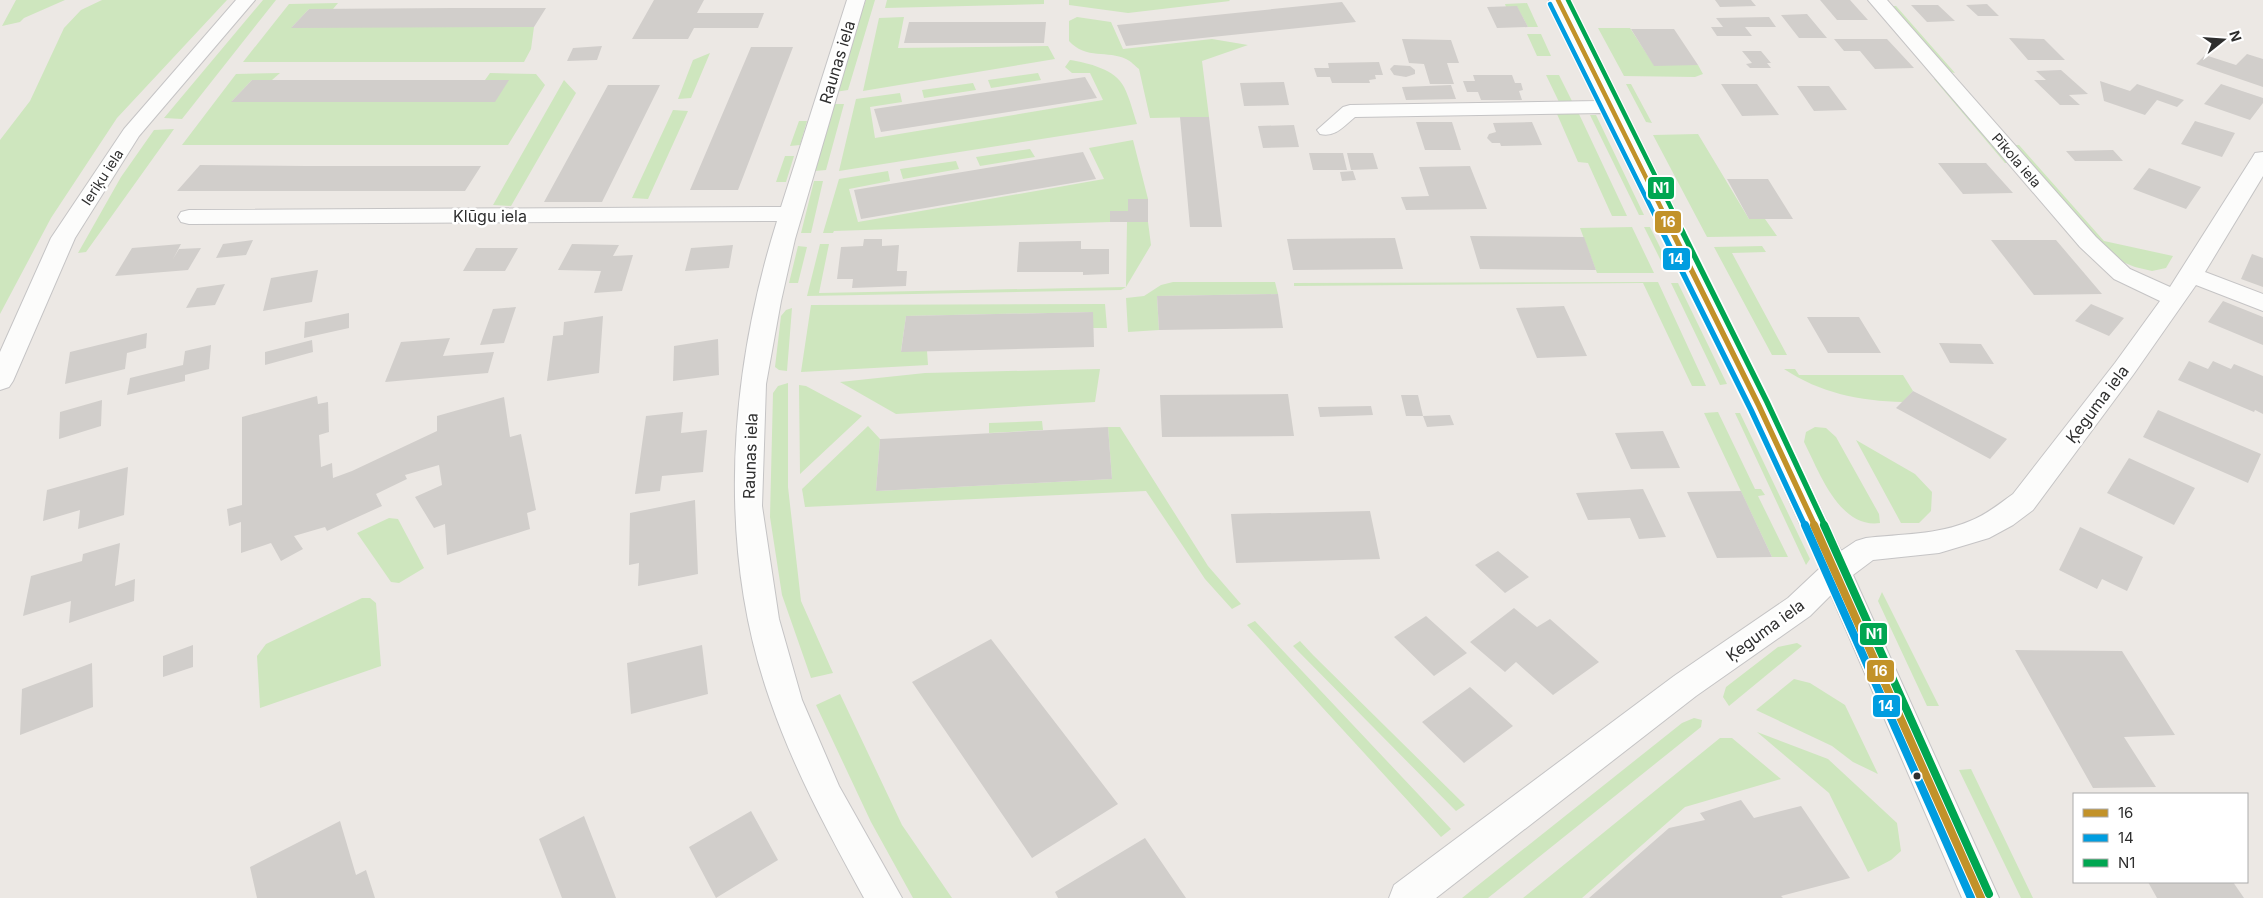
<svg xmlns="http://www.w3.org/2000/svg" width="2263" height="898" viewBox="0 0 2263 898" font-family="Inter,sans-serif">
<rect width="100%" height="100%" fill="#ece8e4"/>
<path fill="#cee6be" d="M16 0H65L24 18 20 22 2 26Z
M102 0H227L117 118 51 218 0 314V140L30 101 64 28 81 10Z
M263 0H276L182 119 164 118Z
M866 0H875L848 90 835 92Z
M887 0H1044V4L885 8Z
M1069 0H1229L1230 1 1128 13 1069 5Z
M338 3 333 9H309L292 27H534L531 49 524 62H243L289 4Z
M1527 3 1538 27H1528L1517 7H1506L1505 4Z
M1891 6H1896L1955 73 1950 72Z
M904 17 898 48 1048 46 1055 59 863 91 879 18Z
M1077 17 1111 22 1123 49 1212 39 1248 45 1202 61 1209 117 1150 118 1139 69C1135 66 1131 61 1126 59 1108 50 1086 60 1069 41V21Z
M1598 28H1630L1654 65H1698L1703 74 1695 77 1624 76Z
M1527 34H1541L1551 56H1537Z
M710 53 691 98 678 99 693 60Z
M1070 60C1088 63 1115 69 1124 87 1130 99 1133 112 1137 124L839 171 856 99 900 93 902 102 870 107 875 138 1103 100 1090 73H1072L1065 67Z
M280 73 272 80H252L232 101 508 80H485L490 73 536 74 545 85 508 145H182L236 74Z
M1038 73 1041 80 991 88 988 80Z
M1546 75H1559L1572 101 1559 102Z
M1934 79H1938L2009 163H2005Z
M564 80 576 93 511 206 493 205Z
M973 83 976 90 924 98 922 90Z
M1626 84H1631L1652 123 1646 122Z
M835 104H844L826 170 815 171Z
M673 110 688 111 648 199 632 198Z
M1557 114H1579L1627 216H1612L1588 163 1578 162Z
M1590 115H1596L1644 215H1639Z
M799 121H807L800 145 790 146Z
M174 129 86 252 78 253 121 177 154 130Z
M1698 134 1749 219H1765L1777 236 1707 237 1653 135Z
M1133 140 1148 199H1128V211H1110V222L834 231 833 233H823L839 179 888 171 890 181 849 189 858 222 1104 179 1089 148Z
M2012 145H2019L2104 241 2173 256 2166 268 2152 271 2135 267 2120 261 2098 244Z
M1030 149 1035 157 980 166 976 157Z
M785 156H794L786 182H776Z
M956 161 959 169 903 179 900 169Z
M814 181H823L811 233H801Z
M1127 222H1148L1151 245 1126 287 1121 290 807 296 820 244H829L819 293 1126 287Z
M1632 227 1654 273H1597L1580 228Z
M1644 227H1650L1672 271H1666Z
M798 246 807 247 798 283H789Z
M1762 246 1766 252 1732 253 1787 355H1772L1714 247Z
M1173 282H1275L1278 294 1157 296 1159 330 1128 332 1126 298 1144 296 1161 285Z
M1658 282 1706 386H1692L1643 283 1294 286V283Z
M1671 283H1678L1727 384 1720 385Z
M1105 304 1107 328H1093V312L906 316 901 351H927L928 365 801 372 811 305Z
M792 308 787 371 779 370 775 367 781 316 786 310Z
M1100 369 1095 402 896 414 840 382 925 373Z
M1784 369H1795L1799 375H1903L1913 391 1903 402C1860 401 1820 393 1784 369Z
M788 383V487L801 601 833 673 811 678 782 595 770 517 773 393 778 386Z
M799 385 806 386 862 416 800 474Z
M1718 412 1755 489H1761L1765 495 1758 496 1788 557H1772L1704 413Z
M1735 413H1740L1810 559 1806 565Z
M1042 421 1043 430 989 433V423Z
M868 426 880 439 876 491 1112 479 1108 427H1120L1208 566 1241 604 1232 609 1205 579 1146 491 805 507 802 489Z
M1815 427 1826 428 1836 437 1879 514 1880 523C1839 529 1819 471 1804 442L1806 432Z
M1856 440 1915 474 1932 492 1931 511 1919 523H1901Z
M389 518 398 519 424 568 399 583 391 582 357 533Z
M1882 592 1939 706H1927L1878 601Z
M362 598H370L376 603 381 666 260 708 257 656 266 644Z
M1255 621 1451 829 1441 837 1247 625Z
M1300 641 1313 655 1465 805 1456 811 1293 646Z
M1797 643 1802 646 1729 706 1723 697 1726 687 1778 647Z
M1794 679 1810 683 1845 705 1878 774 1853 762 1832 746 1756 710Z
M840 694 902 825 952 898H913L871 822 816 705Z
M1694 718 1702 720 1701 727 1488 898H1462L1682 723Z
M1757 732 1828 759 1897 823 1901 851 1891 860 1868 872 1829 793Z
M1720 738H1732L1781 779 1685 807 1582 898H1523Z
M1971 769 2033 898H2021L1959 770Z"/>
<path fill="#d1cecb" d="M654 0H704L697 13H764L758 28H694L688 39H632Z
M1715 0H1751L1756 6 1720 7Z
M1820 0H1850L1868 20H1837Z
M1342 2 1356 22 1126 46 1117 25Z
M1987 4 1999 16H1978L1966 5Z
M1911 5H1938L1955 21 1927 22Z
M1517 6 1528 27 1497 28 1487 7Z
M453 8H546L534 27 291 28 309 9Z
M1807 14 1827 38H1799L1781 15Z
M1769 17 1776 27H1745L1752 36H1717L1711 27H1723L1716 18Z
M909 22H1046L1044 43H904Z
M1631 29H1674L1698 65 1654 66Z
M2009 38 2044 39 2065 60H2028Z
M1402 39 1451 40 1459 63H1447L1454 84H1430L1424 64 1409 63Z
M1834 39H1887L1914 68 1875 69 1860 51H1844Z
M602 46 597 60 567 61 573 48Z
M751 47H793L738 190H690Z
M1742 51H1761L1771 63H1767L1771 68H1750L1746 64 1752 63Z
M2247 54 2263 59V87L2196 64 2205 55 2236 65Z
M1379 62 1383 75H1375L1376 79 1369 80 1370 83H1332L1330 77H1317L1314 68H1329L1328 63Z
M1394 65 1410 66 1415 70V74L1406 77 1394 75 1390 69Z
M2061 70 2088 94 2069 95 2080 105H2060L2034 80H2046L2036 71Z
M1473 75H1512L1515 83H1521L1523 90 1519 91 1522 100H1481L1478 92H1467L1463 81H1475Z
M1085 77 1097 98 881 132 874 109Z
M252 80H509L495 102H231Z
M2100 81 2130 91 2137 84 2184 100 2177 107 2157 100 2145 115 2104 101Z
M1284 82 1289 105 1244 106 1240 83Z
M1721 84H1757L1779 115 1742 116Z
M2221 84 2263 98V103L2250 120 2204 104Z
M608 85H660L602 202H544Z
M1451 85 1456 99 1406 100 1402 87Z
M1797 86H1829L1847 110 1814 111Z
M1180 117H1209L1222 227H1190Z
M2195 121 2235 133 2222 157 2181 144Z
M1416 122H1452L1461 150H1425Z
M1532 122 1542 145 1501 146 1500 143H1492L1487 138 1489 134 1496 132 1493 123Z
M1294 125 1299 147 1263 148 1258 126Z
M2113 150 2123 161H2075L2066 151Z
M1083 152 1096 179 861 219 854 190Z
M1309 153H1343L1347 170H1313Z
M1347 153H1373L1378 169 1351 170Z
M1938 163H1986L2013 193 1963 194Z
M200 165 306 166H481L465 191H177Z
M1470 166 1487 209 1406 210 1401 197 1429 196 1419 167Z
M2149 168 2201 187 2186 209 2133 189Z
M1353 171 1356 180 1342 181 1340 172Z
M1727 179H1768L1793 219H1749Z
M1128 199H1148V222H1110V211H1128Z
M1470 236 1584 237 1596 270 1480 269Z
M1395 238 1403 269 1293 270 1287 239Z
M864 239H882V246L899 245 897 271H907L906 286 852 288 853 279H837L841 247 863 246Z
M253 240 246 255 216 258 223 244Z
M1991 240H2056L2102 294 2034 295Z
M1081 241V249H1109V274L1083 275V272H1017L1019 242Z
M181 244 173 259 179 249 201 248 188 270 115 276 132 248Z
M572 244 619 245 613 256 633 255 622 291 594 293 601 271 558 270Z
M733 245 729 268 685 271 691 248Z
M476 248H518L505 271H463Z
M2252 254 2263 258V287L2241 279Z
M318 270 312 302 263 311 271 278Z
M225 284 215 305 186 308 197 288Z
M1278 294 1283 328 1159 330 1157 296Z
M2223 301 2263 317V345L2208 322Z
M2091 304 2124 318 2109 336 2075 321Z
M1564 306 1587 356 1537 358 1516 308Z
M516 307 504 343 480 345 493 309Z
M1093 312 1094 347 901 352 906 316Z
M349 313V328L304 338 305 322Z
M603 316 599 373 547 381 553 336 563 335 564 322Z
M1807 317H1859L1881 353H1828Z
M147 333 146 348 127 353 125 369 65 384 70 352Z
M450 338 443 356 494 352 488 373 385 382 401 342Z
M718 339 719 375 673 381 674 346Z
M312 340 313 352 265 365V352Z
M1939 343 1981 344 1994 364 1950 363Z
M211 345 209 369 185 375V381L127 395 130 378 183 365 185 351Z
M2189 361 2208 369 2213 361 2231 369 2234 364 2263 376V414L2255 410 2254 412 2178 380Z
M1913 391 2007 439 1990 459 1896 408Z
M1288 394 1294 436 1162 437 1160 395Z
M1401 395H1418L1423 416H1406Z
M317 396 318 404 328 402 329 432 319 435 321 467 332 463 333 478 352 471 437 431V416L504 397 510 437 521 434 536 510 527 513 530 529 447 555 445 524 434 528 415 497 442 485 439 465 405 475 407 479 376 494 382 506 327 531 325 527 294 536 303 549 281 561 271 543 241 553V522L229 526 227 509 242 505V417Z
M102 400 101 426 59 439 60 412Z
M1371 406 1373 415 1320 417 1318 407Z
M2158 410 2261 454 2248 483 2143 437Z
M683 412 681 433 707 430 703 472 662 476 660 491 635 494 646 416Z
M1450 415 1454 425 1427 427 1423 416Z
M1108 427 1112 479 876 491 880 439Z
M1663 431 1680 468 1631 469 1615 433Z
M2129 458 2195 488 2174 525 2107 493Z
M128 467 124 515 78 529 80 510 43 521 47 490Z
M1643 489 1666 537 1639 539 1630 518 1588 520 1576 493Z
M1741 491 1772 557 1717 558 1687 492Z
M695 500 698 574 638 586 639 563 629 565 630 513Z
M1370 511 1380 559 1236 563 1231 514Z
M2080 527 2143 557 2127 591 2102 579 2097 589 2059 570Z
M120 543 115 586 135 579 134 601 69 623 71 601 23 616 31 576 82 561 83 554Z
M1498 551 1529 577 1505 593 1475 565Z
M1514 608 1537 627 1550 619 1599 662 1553 695 1516 662 1505 672 1470 642Z
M1426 616 1467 653 1434 676 1394 637Z
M991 639 1118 804 1032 858 912 682Z
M193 645V667L163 677V656Z
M702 645 708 694 631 714 627 663Z
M2015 650 2122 651 2175 735 2124 737 2156 787 2093 788Z
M92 663 93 707 20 735 22 689Z
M1470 687 1513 726 1464 763 1422 722Z
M1741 800 1754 818 1801 806 1850 878 1781 896 1783 898H1589L1669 828 1705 820 1700 813Z
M751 811 778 860 716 898 689 847Z
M584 816 616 898H562L539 839Z
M340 821 356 875 366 870 375 898H257L250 867Z
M1145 838 1186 898H1058L1055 892Z
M2148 882H2233L2244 898H2157Z"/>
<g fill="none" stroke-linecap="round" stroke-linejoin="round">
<defs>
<path id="minor" d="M236 0H255L139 136 75 238 13 381 9 387 0 390V352L51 238 124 129Z
M847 0H865L795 239 781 301 766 384 762 506 779 619 802 700 839 786 902 898H864C829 834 794 770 770 700 716 547 729 374 777 221L189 224 181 222 178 217 181 212 189 210 781 207Z
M1549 0H1567L1772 406 1841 551 1856 541 1866 538C1900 534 1938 535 1970 521 1986 515 1999 504 2013 494L2115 363 2160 301 2114 279 2080 247 1868 0H1887L2096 237 2130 269 2170 287 2252 158 2255 153 2263 152V176L2205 272 2263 294V311L2196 285 2133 375 2033 510 2013 525 1989 538 1939 553 1873 560 1853 575 1999 898H1962L1831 595 1810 616 1696 696 1436 898H1389L1394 885 1674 676 1788 598 1820 568 1746 406 1604 113 1355 117C1344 126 1335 138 1320 134L1317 130 1343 107 1350 105 1598 101Z"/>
</defs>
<use href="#minor" stroke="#c5c4c5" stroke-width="2"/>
<use href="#minor" fill="#fcfcfb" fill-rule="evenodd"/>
<defs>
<path id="bus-1-far2" d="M1558 0 1673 232"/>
<path id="bus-1-far1" d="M1672 231 1759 406 1815 526"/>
<path id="bus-1" d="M1814 525 1981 898"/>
<path id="bus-2-far2" d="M1550 4 1663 232"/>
<path id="bus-2-far1" d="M1662 231 1751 410 1805 526"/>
<path id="bus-2" d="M1805 525 1971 898"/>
<path id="bus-3-far2" d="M1568 0 1683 232"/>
<path id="bus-3-far1" d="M1682 231 1767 402 1825 526"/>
<path id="bus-3" d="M1824 525 1989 894"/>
</defs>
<use href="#bus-1-far2" stroke="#fff" stroke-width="7"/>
<use href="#bus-1-far1" stroke="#fff" stroke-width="9"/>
<use href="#bus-1" stroke="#fff" stroke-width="11"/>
<use href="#bus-2-far2" stroke="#fff" stroke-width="7"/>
<use href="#bus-2-far1" stroke="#fff" stroke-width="9"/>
<use href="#bus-2" stroke="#fff" stroke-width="11"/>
<use href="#bus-3-far2" stroke="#fff" stroke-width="7"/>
<use href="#bus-3-far1" stroke="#fff" stroke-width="9"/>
<use href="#bus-3" stroke="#fff" stroke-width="11"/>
<use href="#bus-1-far2" stroke="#c29229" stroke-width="4.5"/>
<use href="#bus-1-far1" stroke="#c29229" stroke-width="5.5"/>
<use href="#bus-1" stroke="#c29229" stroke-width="8"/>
<use href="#bus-2-far2" stroke="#009de0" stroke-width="4.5"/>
<use href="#bus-2-far1" stroke="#009de0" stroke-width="5.5"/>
<use href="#bus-2" stroke="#009de0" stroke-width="8"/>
<use href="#bus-3-far2" stroke="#00a651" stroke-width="4.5"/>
<use href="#bus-3-far1" stroke="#00a651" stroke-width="5.5"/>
<use href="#bus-3" stroke="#00a651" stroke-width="8"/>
</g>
<circle fill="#2e2e2e" stroke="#fff" stroke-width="2" cx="1917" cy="776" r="4.5"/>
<g text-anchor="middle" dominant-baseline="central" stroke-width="5" stroke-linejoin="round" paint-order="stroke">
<g font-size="14" fill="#2e2e2e" stroke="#fff">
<text transform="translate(2017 160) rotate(49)">Pīkola iela</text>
<text transform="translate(102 177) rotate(-57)">Ieriķu iela</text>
</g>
<g font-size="16" fill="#2e2e2e" stroke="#fff">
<text transform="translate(837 62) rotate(-73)">Raunas iela</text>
<text x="490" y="216">Klūgu iela</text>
<text transform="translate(2097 404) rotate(-53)">Ķeguma iela</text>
<text transform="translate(750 456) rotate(-88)">Raunas iela</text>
<text transform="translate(1765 630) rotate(-36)">Ķeguma iela</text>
</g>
</g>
<g stroke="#fff" stroke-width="2">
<rect x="1647" y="176" width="28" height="24" rx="5" fill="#00a651"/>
<rect x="1654" y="210" width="28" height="24" rx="5" fill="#c29229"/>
<rect x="1662" y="247" width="29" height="24" rx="5" fill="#009de0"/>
<rect x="1859" y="622" width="29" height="24" rx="5" fill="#00a651"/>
<rect x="1866" y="659" width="29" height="24" rx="5" fill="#c29229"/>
<rect x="1872" y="694" width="29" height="24" rx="5" fill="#009de0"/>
</g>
<g font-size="14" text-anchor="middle" font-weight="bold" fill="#fff">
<text x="1661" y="193">N1</text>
<text x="1668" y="227">16</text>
<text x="1676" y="264">14</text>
<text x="1874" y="639">N1</text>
<text x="1880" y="676">16</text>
<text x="1886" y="711">14</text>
</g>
<rect x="2073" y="793" width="175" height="90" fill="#ffffff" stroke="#ababab"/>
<rect x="2083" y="809" width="25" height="8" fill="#c29229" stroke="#ababab"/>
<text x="2118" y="818" font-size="15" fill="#2e2e2e">16</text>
<rect x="2083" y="834" width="25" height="8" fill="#009de0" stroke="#ababab"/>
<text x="2118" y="843" font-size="15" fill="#2e2e2e">14</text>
<rect x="2083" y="859" width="25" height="8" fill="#00a651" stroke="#ababab"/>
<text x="2118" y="868" font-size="15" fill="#2e2e2e">N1</text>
<g transform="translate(2223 40) rotate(73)" stroke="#ffffff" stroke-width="4" paint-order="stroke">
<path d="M0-4L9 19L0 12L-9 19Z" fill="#2e2e2e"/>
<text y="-8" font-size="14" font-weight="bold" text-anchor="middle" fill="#2e2e2e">N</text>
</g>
</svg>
